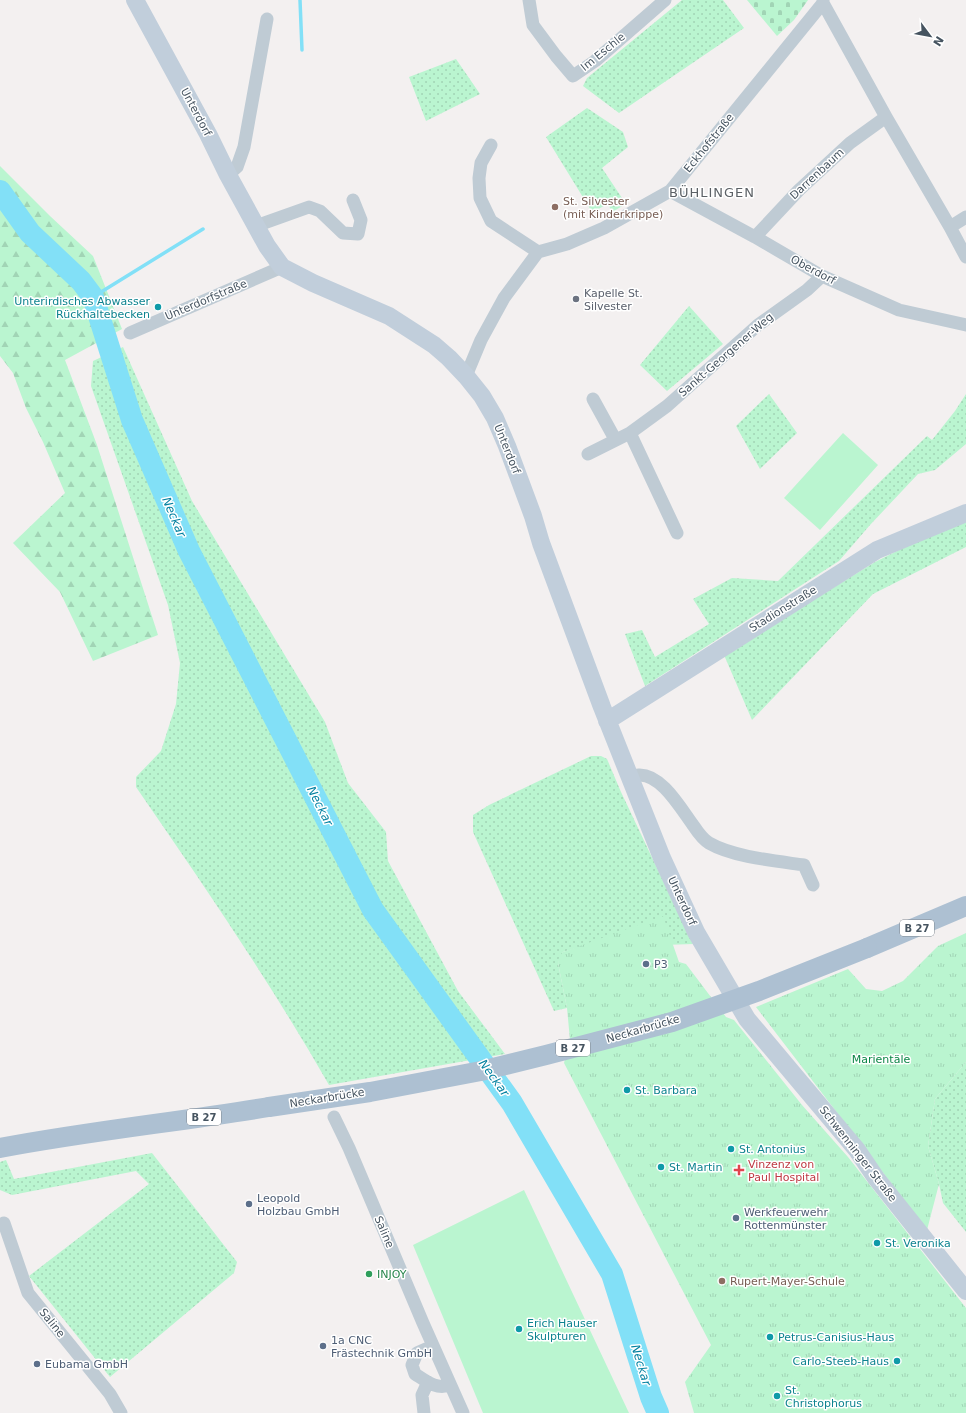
<svg xmlns="http://www.w3.org/2000/svg" width="966" height="1413" viewBox="0 0 966 1413" font-family="'DejaVu Sans',sans-serif">
<defs>
<pattern id="grass-dots" width="8" height="8" patternUnits="userSpaceOnUse"><rect width="8" height="8" fill="#baf5d0"/><path d="M2 2h.1M6 6h.1" fill="none" stroke="#a1d4b5" stroke-width="1.8" stroke-linecap="round"/></pattern>
<pattern id="forest-firs" width="22" height="20" patternUnits="userSpaceOnUse"><rect width="22" height="20" fill="#baf5d0"/><path d="M5 1l3.5 6h-7zM16 11l3.5 6h-7z" fill="#a1d4b5"/></pattern>
<pattern id="cemetery-stones" width="16" height="16" patternUnits="userSpaceOnUse"><rect width="16" height="16" fill="#baf5d0"/><path d="M2 7V4a2 2 0 0 1 4 0v3zM10 15v-3a2 2 0 0 1 4 0v3z" fill="#a1d4b5"/></pattern>
<pattern id="park-tufts" width="24" height="20" patternUnits="userSpaceOnUse"><rect width="24" height="20" fill="#baf5d0"/><path d="M3 7l-1-3M5 7V3M7 7l1-3M15 17l-1-3M17 17v-4M19 17l1-3" fill="none" stroke="#a1d4b5"/></pattern>
</defs>
<rect width="100%" height="100%" fill="#f3f0f0"/>
<path fill="url(#grass-dots)" d="M682 0H723L744 28 619 113 583 86 587 78Z
M456 59 480 94 426 121 409 77Z
M587 108 623 132 628 147 602 168 626 204 612 212 608 204 592 212 546 137Z
M689 306 723 344 667 391 640 365Z
M123 347 192 501 325 722 348 783 386 832 388 861 458 991 505 1054 329 1085C270 982 203 884 136 787V777L161 751 176 704 180 663 168 605 91 386 93 361Z
M769 394 797 433 760 469 736 426Z
M966 394V444L935 470 918 474 870 525 839 561 645 686 625 634 642 630 655 657 709 624 693 599 732 578 778 581 927 436 932 440 955 411Z
M966 522V547L873 594 752 720 724 655 875 562 919 540Z
M591 756H601L607 759 621 792 693 944 576 948 563 952 558 963 567 1008 554 1011 473 832V815L489 805Z
M966 1062V1232L943 1203 939 1184 928 1146 935 1099Z
M152 1153 237 1262 234 1273 110 1377 29 1276 149 1184 136 1171 12 1195 0 1190V1162L6 1160 14 1179Z"/>
<path fill="url(#forest-firs)" d="M0 166 50 216 93 256 122 329 65 360 97 445 158 635 93 661 60 592 13 543 65 493 43 442 26 408 13 373 0 356Z"/>
<path fill="url(#cemetery-stones)" d="M747 0H808L794 20 777 36Z"/>
<path fill="url(#park-tufts)" d="M663 916 679 962 686 964 726 1017 734 1020 802 1105 848 1157 966 1308V1413H694L685 1382 711 1345 564 1063 570 1040 567 1008 558 963 559 957 563 952Z
M966 933V1062L935 1099 928 1146 939 1184 927 1230 756 1007 848 969 866 989 882 991 903 981 938 946Z"/>
<path fill="#baf5d0" d="M843 433 878 465 820 530 784 498Z
M524 1190 629 1413H483L413 1245Z"/>
<g fill="none" stroke-linecap="round" stroke-linejoin="round">
<path stroke="#82e0f7" stroke-width="3.5" d="M300 0 302 50
M93 297 203 229"/>
<path stroke="#82e0f7" stroke-width="22" d="M0 191 30 233 81 281 93 297 132 420 189 551 373 910 512 1103 612 1274 651 1397 658 1413"/>
<path stroke="#bfcbd4" stroke-width="13" d="M529 0 533 25 556 56 573 76 595 61 665 0
M823 3 886 117 950 227 966 257
M491 145 481 163 479 178 480 198 491 221 538 252
M228 175 237 167 244 147 267 19
M670 191 755 237 822 276 899 310 966 325
M256 226 309 207 320 211 343 233 358 234 361 220 353 200
M950 227 966 217
M755 237 799 190 850 143 886 117
M130 333 282 267
M466 376 481 340 504 298 538 252 567 244 604 228 670 191 823 3V0
M593 399 615 439
M630 433 677 533
M588 454 630 433 667 406 758 325 807 290 822 276
M629 777C632 776 635 775 638 775 661 773 681 809 693 825 697 831 702 839 709 843 733 857 776 861 804 865L813 885
M334 1117 349 1148 423 1323 463 1413
M4 1223 28 1293 110 1394 121 1413
M434 1348 426 1349 417 1353 412 1365 415 1374C426 1381 436 1390 450 1385
M424 1413 422 1395 428 1382"/>
<path stroke="#c1cedb" stroke-width="18" d="M135 0 208 134 228 175 267 246 282 267 313 283 389 316 434 345 449 358 466 376 482 396 495 418 507 446 533 516 541 543 602 707 662 858 696 932 747 1019 857 1150 876 1178 966 1291
M607 721 877 550 966 513"/>
<path stroke="#adc0d2" stroke-width="20" d="M867 948 966 906
M0 1148C89 1131 179 1122 269 1107"/>
<path stroke="#adc0d2" stroke-width="20" d="M269 1107 370 1092 481 1071 546 1055 672 1022 759 991 867 948"/>
</g>
<g fill="#8d6e63" stroke="#fff" stroke-width="1.5">
<circle cx="555" cy="207" r="4"/>
<circle cx="722" cy="1281" r="4"/>
</g>
<circle fill="#6b7280" stroke="#fff" stroke-width="1.5" cx="576" cy="299" r="4"/>
<g fill="#0f9aa8" stroke="#fff" stroke-width="1.5">
<circle cx="158" cy="307" r="4"/>
<circle cx="627" cy="1090" r="4"/>
<circle cx="731" cy="1149" r="4"/>
<circle cx="661" cy="1167" r="4"/>
<circle cx="877" cy="1243" r="4"/>
<circle cx="519" cy="1329" r="4"/>
<circle cx="770" cy="1337" r="4"/>
<circle cx="897" cy="1361" r="4"/>
<circle cx="777" cy="1396" r="4"/>
</g>
<g fill="#5c6f8a" stroke="#fff" stroke-width="1.5">
<circle cx="646" cy="964" r="4"/>
<circle cx="249" cy="1204" r="4"/>
<circle cx="736" cy="1218" r="4"/>
<circle cx="323" cy="1346" r="4"/>
<circle cx="37" cy="1364" r="4"/>
</g>
<path fill="#e0444e" stroke="#fff" stroke-width="1.5" d="M737 1164h4v4h4v4h-4v4h-4v-4h-4v-4h4z"/>
<circle fill="#2e9e5b" stroke="#fff" stroke-width="1.5" cx="369" cy="1274" r="4"/>
<g text-anchor="middle" dominant-baseline="central" stroke-width="3" stroke-linejoin="round" paint-order="stroke">
<g fill="#fff" stroke="#7e8790" stroke-width="1">
<rect x="900" y="920" width="34" height="16" rx="3"/>
<rect x="556" y="1040" width="34" height="16" rx="3"/>
<rect x="187" y="1109" width="34" height="16" rx="3"/>
</g>
<g font-size="10" font-weight="bold" fill="#465460">
<text x="917" y="928">B 27</text>
<text x="573" y="1048">B 27</text>
<text x="204" y="1117">B 27</text>
</g>
<g font-size="11" fill="#465460" stroke="#fff">
<text transform="translate(603 52) rotate(-39)">Im Eschle</text>
<text transform="translate(196 112) rotate(62)">Unterdorf</text>
<text transform="translate(709 143) rotate(-51)">Eckhofstraße</text>
<text transform="translate(817 174) rotate(-43)">Darrenbaum</text>
<text transform="translate(813 270) rotate(28)">Oberdorf</text>
<text transform="translate(206 300) rotate(-23)">Unterdorfstraße</text>
<text transform="translate(726 355) rotate(-41)">Sankt-Georgener-Weg</text>
<text transform="translate(507 449) rotate(68)">Unterdorf</text>
<text transform="translate(783 609) rotate(-32)">Stadionstraße</text>
<text transform="translate(682 901) rotate(65)">Unterdorf</text>
<text transform="translate(643 1029) rotate(-16)">Neckarbrücke</text>
<text transform="translate(327 1098) rotate(-9)">Neckarbrücke</text>
<text transform="translate(858 1154) rotate(52)">Schwenninger Straße</text>
<text transform="translate(384 1232) rotate(67)">Saline</text>
<text transform="translate(52 1323) rotate(51)">Saline</text>
</g>
<g font-size="11" fill="#785e54" stroke="#fff" text-anchor="start">
<text x="563" y="201">St. Silvester<tspan x="563" dy="13">(mit Kinderkrippe)</tspan></text>
<text x="730" y="1281">Rupert-Mayer-Schule</text>
</g>
<g font-size="11" fill="#5b616d" stroke="#fff" text-anchor="start">
<text x="584" y="293">Kapelle St.<tspan x="584" dy="13">Silvester</tspan></text>
</g>
<g font-size="11" fill="#0d838f" stroke="#fff" text-anchor="start">
<text x="150" y="301" text-anchor="end">Unterirdisches Abwasser<tspan x="150" dy="13">Rückhaltebecken</tspan></text>
<text x="635" y="1090">St. Barbara</text>
<text x="739" y="1149">St. Antonius</text>
<text x="669" y="1167">St. Martin</text>
<text x="885" y="1243">St. Veronika</text>
<text x="527" y="1323">Erich Hauser<tspan x="527" dy="13">Skulpturen</tspan></text>
<text x="778" y="1337">Petrus-Canisius-Haus</text>
<text x="889" y="1361" text-anchor="end">Carlo-Steeb-Haus</text>
<text x="785" y="1390">St.<tspan x="785" dy="13">Christophorus</tspan></text>
</g>
<g font-size="11" fill="#4e5e75" stroke="#fff" text-anchor="start">
<text x="654" y="964">P3</text>
<text x="257" y="1198">Leopold<tspan x="257" dy="13">Holzbau GmbH</tspan></text>
<text x="744" y="1212">Werkfeuerwehr<tspan x="744" dy="13">Rottenmünster</tspan></text>
<text x="331" y="1340">1a CNC<tspan x="331" dy="13">Frästechnik GmbH</tspan></text>
<text x="45" y="1364">Eubama GmbH</text>
</g>
<g font-size="11" fill="#0c8647" stroke="#fff">
<text x="881" y="1059">Marientäle</text>
</g>
<g font-size="11" fill="#be3a42" stroke="#fff" text-anchor="start">
<text x="748" y="1164">Vinzenz von<tspan x="748" dy="13">Paul Hospital</tspan></text>
</g>
<g font-size="11" fill="#27864d" stroke="#fff" text-anchor="start">
<text x="377" y="1274">INJOY</text>
</g>
<g font-size="12" font-style="italic" fill="#0381a0" stroke="#fff">
<text transform="translate(174 517) rotate(67)">Neckar</text>
<text transform="translate(320 806) rotate(63)">Neckar</text>
<text transform="translate(494 1078) rotate(54)">Neckar</text>
<text transform="translate(641 1365) rotate(73)">Neckar</text>
</g>
<g font-size="13" letter-spacing="1" fill="#5c6166" stroke="#fff">
<text x="712" y="192">BÜHLINGEN</text>
</g>
</g>
<g transform="translate(930 36) rotate(122)" stroke="#ffffff" stroke-width="3" paint-order="stroke">
<path d="M0-3L7 15L0 10L-7 15Z" fill="#465460"/>
<text y="-6" font-size="11" font-weight="bold" text-anchor="middle" fill="#465460">N</text>
</g>
</svg>
